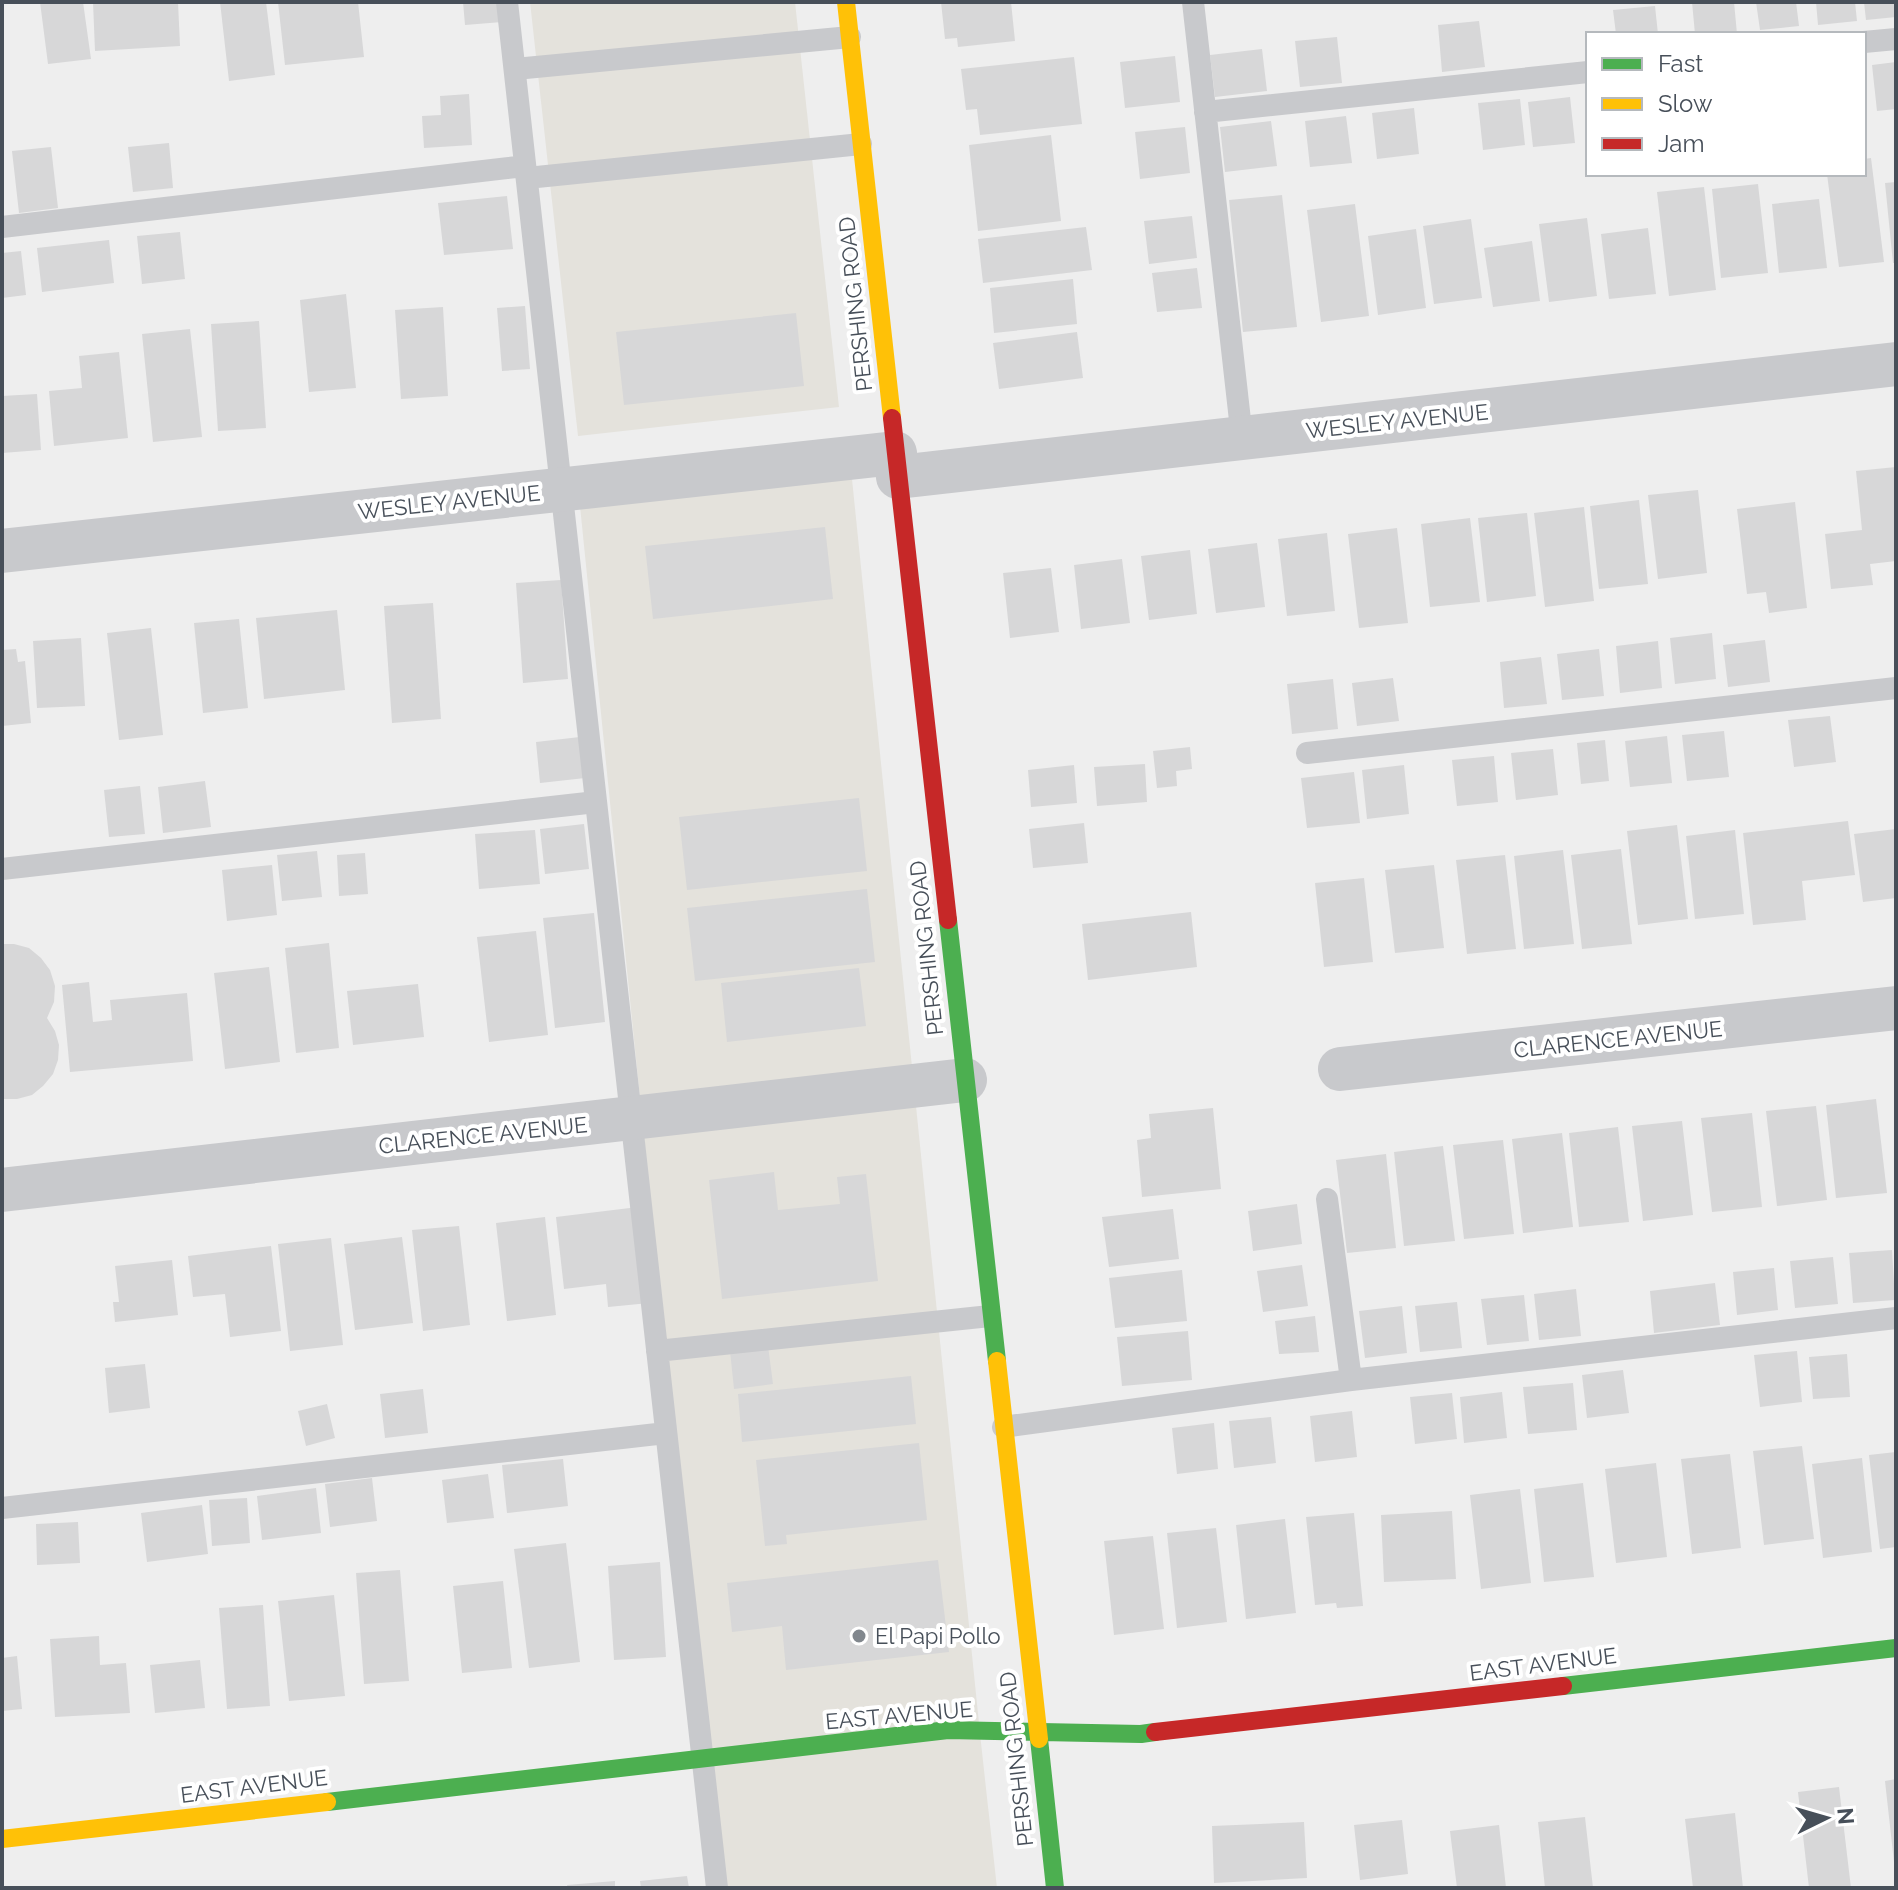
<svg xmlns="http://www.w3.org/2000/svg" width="1898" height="1890" viewBox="0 0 1898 1890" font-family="Raleway,sans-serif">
<rect width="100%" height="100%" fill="#eee"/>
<path fill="#e4e2dc" d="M530 2H795L839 407 578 436Z
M852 479 981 1743 997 1888H712L708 1770 580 506Z"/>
<path fill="#d7d7d8" d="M40 2H83L91 59 48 64Z
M93 2H178L180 46 95 51Z
M220 2H266L275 75 229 81Z
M278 2H358L364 57 285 65Z
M463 2H501L502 22 465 25Z
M941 2H1011L1015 41 958 47 957 38 945 39Z
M1692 2H1734L1737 34H1695Z
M1756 2H1796L1799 26 1760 30Z
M1816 2H1855L1857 21 1818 25Z
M1864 2H1896V17L1866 20Z
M1655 6 1658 34H1616L1613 10Z
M1479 21 1485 67 1442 72 1438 25Z
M1337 37 1342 83 1300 87 1295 41Z
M1262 49 1267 91 1215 97 1210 55Z
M1175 56 1180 102 1125 108 1120 62Z
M1074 57 1082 124 980 135 977 109 966 110 961 69Z
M1896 62V109L1877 111 1872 65Z
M469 94 472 145 424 148 422 116 441 115 440 96Z
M1570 97 1575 143 1533 147 1528 102Z
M1520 99 1525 145 1483 150 1478 103Z
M1414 108 1419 154 1377 159 1372 113Z
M1346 116 1352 163 1310 167 1305 121Z
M1271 121 1277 166 1225 172 1220 127Z
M1185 127 1190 173 1140 179 1135 132Z
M1051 135 1061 221 978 231 969 145Z
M169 143 173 188 133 192 128 147Z
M51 147 58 208 19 213 12 151Z
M1871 158 1884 262 1839 267 1827 174H1864V159Z
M1896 182V263H1893L1885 183Z
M1758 184 1768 273 1721 278 1712 189Z
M1704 187 1716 290 1669 296 1657 192Z
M1282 195 1297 327 1243 332 1229 200Z
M507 196 513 249 444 255 438 203Z
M1819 199 1827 268 1779 273 1772 204Z
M1355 204 1369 316 1321 322 1307 210Z
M1192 216 1197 258 1149 264 1144 221Z
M1587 218 1597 296 1549 302 1539 224Z
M1471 219 1482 298 1434 304 1423 226Z
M1086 227 1092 270 983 283 978 239Z
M1648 228 1656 294 1609 299 1601 234Z
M1416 229 1426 308 1378 315 1368 236Z
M180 232 185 279 142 284 137 236Z
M109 240 114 283 42 292 37 248Z
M1532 241 1540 301 1493 307 1484 248Z
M21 251 26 295 2 298V253Z
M1197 268 1202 308 1157 312 1152 273Z
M1073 279 1077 324 994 333 990 288Z
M346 294 356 388 309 392 300 300Z
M525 306 530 369 502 371 497 308Z
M443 307 448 396 401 399 395 310Z
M796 313 804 386 624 405 616 332Z
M259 321 266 428 218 431 211 324Z
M190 329 202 437 153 442 142 334Z
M1077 332 1083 378 999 389 993 343Z
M119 352 128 438 54 446 49 391 82 388 79 356Z
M37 394 41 450 2 453V396Z
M1896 467V561L1870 564 1873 585 1831 589 1825 534 1862 530 1856 471Z
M1698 490 1707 573 1658 579 1648 495Z
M1639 500 1648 584 1599 589 1590 506Z
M1795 502 1807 608 1769 613 1766 592 1747 594 1737 509Z
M1584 507 1594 601 1545 607 1534 513Z
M1527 513 1536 596 1487 602 1478 518Z
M1470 518 1480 602 1430 607 1421 524Z
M825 527 833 599 653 619 645 546Z
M1397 528 1408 623 1359 628 1348 534Z
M1327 533 1335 611 1287 616 1278 539Z
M1257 543 1265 607 1216 613 1208 549Z
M1190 550 1197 614 1149 620 1141 556Z
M1122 559 1130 623 1081 629 1074 565Z
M1051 568 1059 632 1010 638 1003 573Z
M561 580 568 679 523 683 516 583Z
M433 603 441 719 392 723 384 606Z
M337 610 345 690 264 699 256 618Z
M239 619 248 708 203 713 194 623Z
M151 628 163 735 119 740 107 633Z
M1712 633 1716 679 1675 684 1670 638Z
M81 638 85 706 37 708 33 641Z
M1765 640 1770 682 1728 687 1723 645Z
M1658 641 1662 688 1620 693 1616 646Z
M16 649 18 662 25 661 31 723 2 726V650Z
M1599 649 1604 696 1562 700 1557 654Z
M1541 657 1547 704 1504 708 1500 662Z
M1393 678 1399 721 1357 726 1352 683Z
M1333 679 1338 729 1292 734 1287 684Z
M1830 716 1836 762 1794 767 1788 720Z
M1724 731 1729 777 1687 781 1682 735Z
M1667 736 1672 783 1630 787 1625 741Z
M580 737 585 778 540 783 536 742Z
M1605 740 1609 781 1581 784 1577 743Z
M1190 747 1192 769 1176 771 1177 786 1157 788 1153 751Z
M1553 749 1558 795 1516 800 1511 753Z
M1494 756 1498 802 1457 806 1452 760Z
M1145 764 1147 802 1097 806 1094 767Z
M1074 765 1077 803 1031 807 1028 770Z
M1404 765 1409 814 1367 819 1362 770Z
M1354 772 1360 823 1307 828 1301 778Z
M205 781 211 827 163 833 158 787Z
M140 786 145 834 109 837 104 790Z
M859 798 867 871 687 890 679 817Z
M1848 821 1855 875 1802 881 1806 920 1753 925 1743 833Z
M1084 823 1088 863 1033 868 1029 829Z
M584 824 589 869 545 874 540 829Z
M1677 825 1688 919 1638 925 1627 831Z
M1896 829V898L1863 902 1854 834Z
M535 830 540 884 479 889 475 834Z
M1735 830 1744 914 1695 919 1686 836Z
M1621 849 1632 944 1582 949 1571 855Z
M1563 850 1574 944 1524 949 1514 856Z
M317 851 322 897 282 901 277 855Z
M365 853 368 894 339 896 337 855Z
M1505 855 1516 949 1467 954 1456 860Z
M272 865 277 915 227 921 222 870Z
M1434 865 1444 948 1395 953 1385 870Z
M1364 878 1373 962 1324 967 1315 883Z
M867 889 875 962 695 981 687 908Z
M1191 912 1197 967 1088 980 1082 924Z
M594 913 605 1022 555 1028 543 918Z
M536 931 548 1035 489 1042 477 937Z
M329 943 339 1048 296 1053 285 948Z
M2 944H14L29 948 41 958 50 970 55 986 54 1002 47 1018 55 1031 59 1045 58 1060 53 1074 43 1086 32 1095 17 1099H2Z
M269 967 280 1062 225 1069 214 973Z
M859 968 866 1026 727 1042 721 983Z
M89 982 93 1022 112 1020 110 1000 187 993 193 1061 70 1072 62 985Z
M418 984 424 1037 353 1045 347 991Z
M1876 1099 1887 1193 1836 1198 1826 1105Z
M1816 1106 1827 1200 1777 1206 1766 1111Z
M1213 1108 1221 1189 1142 1197 1137 1140 1151 1138 1149 1114Z
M1752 1113 1762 1207 1712 1212 1701 1118Z
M1682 1121 1693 1215 1643 1221 1632 1126Z
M1618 1127 1629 1222 1579 1227 1569 1133Z
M1562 1133 1573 1227 1523 1233 1512 1139Z
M1503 1140 1514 1234 1464 1239 1453 1145Z
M1443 1146 1455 1241 1404 1246 1394 1152Z
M1386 1154 1396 1248 1347 1253 1336 1160Z
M774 1172 778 1210 840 1204 837 1177 866 1174 878 1281 722 1299 709 1180Z
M1297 1204 1302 1244 1253 1251 1248 1211Z
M638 1207 649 1303 608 1307 606 1284 564 1289 556 1217Z
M1173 1209 1179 1259 1109 1267 1102 1217Z
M545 1217 556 1315 507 1321 496 1223Z
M459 1226 470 1325 423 1331 412 1230Z
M402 1237 413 1323 355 1330 344 1244Z
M331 1238 343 1345 290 1351 278 1244Z
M271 1246 281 1331 230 1337 225 1294 193 1297 188 1256Z
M1892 1250 1895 1300 1853 1303 1849 1253Z
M1833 1257 1838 1304 1795 1308 1790 1261Z
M172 1260 178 1315 115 1322 113 1302H119L115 1266Z
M1302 1265 1308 1306 1263 1312 1257 1271Z
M1774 1268 1778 1310 1737 1315 1733 1272Z
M1182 1270 1187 1321 1115 1328 1109 1278Z
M1715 1283 1720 1325 1654 1333 1650 1291Z
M1576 1289 1581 1336 1539 1340 1534 1294Z
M1524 1295 1529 1341 1487 1345 1481 1299Z
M1457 1302 1462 1348 1420 1352 1415 1306Z
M1402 1306 1407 1353 1365 1358 1359 1311Z
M1315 1316 1319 1352 1279 1354 1275 1321Z
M1188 1331 1192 1380 1122 1386 1117 1337Z
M768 1346 773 1384 734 1389 730 1351Z
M1797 1351 1802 1402 1760 1407 1754 1355Z
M1847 1354 1850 1397 1813 1399 1809 1357Z
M145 1364 150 1408 109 1413 105 1368Z
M1623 1370 1629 1413 1587 1418 1582 1375Z
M911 1376 916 1424 742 1442 738 1394Z
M1573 1383 1577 1430 1528 1434 1523 1387Z
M423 1389 428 1433 385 1438 380 1394Z
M1502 1392 1507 1438 1464 1443 1460 1397Z
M1452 1393 1457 1439 1415 1444 1410 1397Z
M327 1404 335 1438 306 1446 298 1411Z
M1352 1411 1357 1457 1315 1462 1310 1416Z
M1271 1417 1276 1463 1234 1468 1229 1421Z
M1214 1423 1218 1469 1177 1474 1172 1428Z
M919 1443 927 1520 786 1535 787 1544 765 1546 756 1460Z
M1802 1446 1814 1539 1764 1545 1753 1451Z
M1896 1452V1547L1880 1549 1869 1455Z
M1730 1454 1741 1548 1692 1554 1681 1459Z
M1862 1458 1872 1552 1823 1558 1812 1464Z
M563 1459 568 1506 507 1513 502 1465Z
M1656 1463 1667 1557 1616 1563 1605 1469Z
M488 1474 494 1518 447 1523 442 1480Z
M372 1478 377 1521 330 1527 325 1484Z
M1583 1483 1594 1577 1544 1582 1534 1489Z
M316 1488 321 1533 262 1540 257 1496Z
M1520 1489 1531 1583 1481 1589 1470 1495Z
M247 1498 250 1543 212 1546 209 1500Z
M202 1505 208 1554 147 1562 141 1513Z
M1452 1511 1456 1579 1384 1582 1381 1515Z
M1354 1513 1363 1606 1337 1608 1336 1603 1315 1605 1306 1517Z
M1285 1519 1296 1613 1246 1619 1236 1525Z
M78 1522 80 1563 37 1565 36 1524Z
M1216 1528 1227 1622 1177 1628 1167 1533Z
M1153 1536 1164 1629 1114 1635 1104 1541Z
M566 1543 580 1662 529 1668 514 1549Z
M938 1560 949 1652 786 1670 782 1626 732 1632 727 1583Z
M660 1562 666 1657 614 1660 608 1566Z
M400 1570 409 1681 364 1684 356 1573Z
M503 1581 512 1668 462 1673 453 1586Z
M334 1595 345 1696 289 1701 278 1601Z
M263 1605 270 1706 227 1709 219 1608Z
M99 1636 100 1665 126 1663 130 1713 55 1717 50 1639Z
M17 1656 22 1709 2 1711V1658Z
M200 1660 205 1708 155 1713 150 1665Z
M1896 1779V1861L1894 1862 1885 1781Z
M1839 1787 1851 1888H1809L1798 1792Z
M1735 1813 1743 1888H1693L1685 1819Z
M1585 1817 1593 1888H1545L1538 1822Z
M1402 1820 1408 1874 1360 1880 1354 1825Z
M1304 1822 1307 1878 1214 1883 1212 1826Z
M1499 1825 1506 1888H1457L1450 1831Z
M687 1876 689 1888H641L640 1881Z
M615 1881V1888H568L567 1885Z"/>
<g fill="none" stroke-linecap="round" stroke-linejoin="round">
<path stroke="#c8c9cc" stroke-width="22" d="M507 2 717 1888
M1193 2 1242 438
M1864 42 1896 39
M515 69 850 37
M1205 112 1588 72
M527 178 861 144
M2 227 525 166
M1307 753 1896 688
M2 869 596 802
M1327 1199 1351 1380
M657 1351 990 1316
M1003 1427 1351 1380 1896 1318
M2 1508 666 1433"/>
<path stroke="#c8c9cc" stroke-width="44" d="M898 477 1896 364
M2 551 895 453
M1340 1069 1896 1008
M2 1190 965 1080"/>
<path stroke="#4caf50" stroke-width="18" d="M948 920 997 1361
M1563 1686 1896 1648
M1039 1739 1055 1888
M327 1802 948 1730 1141 1734 1155 1732"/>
<path stroke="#ffc107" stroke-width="18" d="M846 2 892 418
M997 1361 1039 1739
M2 1839 327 1802"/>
<path stroke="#c62828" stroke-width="18" d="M892 418 948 920
M1155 1732 1563 1686"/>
</g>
<circle fill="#81878d" stroke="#fff" stroke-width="3" cx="859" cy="1636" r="8"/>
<g text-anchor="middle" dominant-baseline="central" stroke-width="8" stroke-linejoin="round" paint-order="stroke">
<g font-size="22" fill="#474f59" stroke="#fff">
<text transform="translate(855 304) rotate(-96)">PERSHING ROAD</text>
<text transform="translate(1397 421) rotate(-6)">WESLEY AVENUE</text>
<text transform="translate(449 502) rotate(-6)">WESLEY AVENUE</text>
<text transform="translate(926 948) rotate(-96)">PERSHING ROAD</text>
<text transform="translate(1618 1039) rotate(-6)">CLARENCE AVENUE</text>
<text transform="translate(483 1135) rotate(-6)">CLARENCE AVENUE</text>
<text transform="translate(1543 1664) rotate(-7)">EAST AVENUE</text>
<text transform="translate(899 1715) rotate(-5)">EAST AVENUE</text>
<text transform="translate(1016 1759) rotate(-96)">PERSHING ROAD</text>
<text transform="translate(254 1786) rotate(-7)">EAST AVENUE</text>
</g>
<g font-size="22" fill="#474f59" stroke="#fff" text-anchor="start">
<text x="875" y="1636">El Papi Pollo</text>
</g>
</g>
<rect width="1898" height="1890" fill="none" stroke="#474f59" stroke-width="8"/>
<rect x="1586" y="32" width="280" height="144" fill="#ffffff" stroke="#b5b9bd" stroke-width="2"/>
<rect x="1602" y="58" width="40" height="12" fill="#4caf50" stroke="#b5b9bd" stroke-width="2"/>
<text x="1658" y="72" font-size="24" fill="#474f59">Fast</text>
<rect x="1602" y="98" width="40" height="12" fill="#ffc107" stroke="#b5b9bd" stroke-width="2"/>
<text x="1658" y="112" font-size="24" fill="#474f59">Slow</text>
<rect x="1602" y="138" width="40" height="12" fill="#c62828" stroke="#b5b9bd" stroke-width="2"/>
<text x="1658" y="152" font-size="24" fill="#474f59">Jam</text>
<g transform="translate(1826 1818) rotate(85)" stroke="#ffffff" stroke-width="6" paint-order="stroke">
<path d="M0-6L14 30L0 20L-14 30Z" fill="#474f59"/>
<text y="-12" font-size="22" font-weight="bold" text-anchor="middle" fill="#474f59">N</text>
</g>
</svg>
